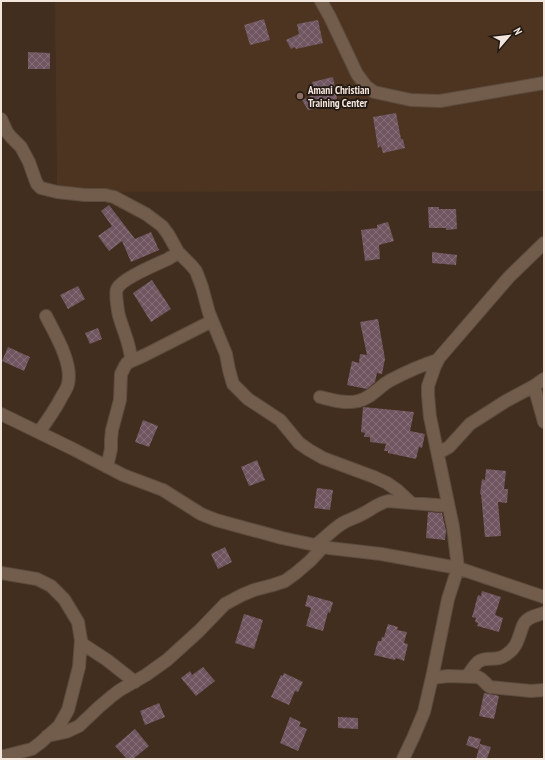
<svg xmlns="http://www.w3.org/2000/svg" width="545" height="760" viewBox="0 0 545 760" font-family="'PT Sans Narrow',sans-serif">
<defs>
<pattern id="building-cross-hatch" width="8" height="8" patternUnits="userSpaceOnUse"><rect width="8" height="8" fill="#705660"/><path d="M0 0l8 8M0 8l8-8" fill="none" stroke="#856e76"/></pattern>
</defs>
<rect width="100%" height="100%" fill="#412e1f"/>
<path fill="#4c3420" d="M55 1H544V191L57 192Z"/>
<path fill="url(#building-cross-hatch)" d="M264 19 270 40 250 45 244 25Z
M318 20 323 43 296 49 295 47 291 49 286 40 299 34 297 24Z
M28 52 50 53V69H28Z
M333 77 338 104 308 110 302 100 315 94 312 82Z
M396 113 401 139H403L405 148 383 153 381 146 378 148 373 117Z
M109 205 135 239 151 232 159 250 131 262 122 241 109 251 98 236 112 226 101 211Z
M428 207H439V209H456L457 229 446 230V228H429Z
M388 222 394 241 379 245 380 259 365 261 361 230 377 228V225Z
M432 252 457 255 456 265 432 263Z
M152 280 171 309 151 322 133 293Z
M78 286 85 299 68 309 60 295Z
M378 319 385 359 382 374 377 373 375 382 367 389 347 385 352 361 359 363 360 354 367 355 360 322Z
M98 328 102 339 90 344 85 333Z
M8 347 30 357 24 371 2 361Z
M363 407 414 412 410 431 425 434 422 448 419 447 416 459 388 453V451H384L386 444 370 442V437H364L365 433 361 432Z
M143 420 158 426 149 447 135 442Z
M257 460 265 480 249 486 241 467Z
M486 469 506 471 504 489H508L507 503 498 502 501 536 485 537 481 494H480L482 479 485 480Z
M317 488 333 490 330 510 314 508Z
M428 512 442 513 446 531 445 540 426 538Z
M225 547 232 562 218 569 211 554Z
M482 591 501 597 495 615 503 618 499 632 477 626 478 623 475 622 476 618 472 617 478 595 481 596Z
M308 595 333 602 330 613 328 612 323 631 306 626 311 608 305 606Z
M244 614 263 620 254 649 235 643Z
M388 624 398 627 397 630 407 632 404 643 408 644 404 661 396 658 395 660 374 655 378 641H381L382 637H384Z
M203 667 215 681 196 696 181 678 190 671 192 675Z
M284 673 303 682 298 692 295 691 289 705 271 697 281 675 283 676Z
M484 693 499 696 494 719 479 716Z
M159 703 165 717 145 725 140 711Z
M290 717 301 722 299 726 307 729 298 751 280 743Z
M338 717 358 718V729L338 728Z
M135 729 149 746 133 759H127L115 746Z
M469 736 481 739 478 749 466 745Z
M480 744 491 747 487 759H476Z"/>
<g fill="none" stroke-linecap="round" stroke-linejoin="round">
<defs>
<path id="street" d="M321 1 330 17 357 74 366 86 374 92 411 100 440 101 544 83
M1 119 7 132 11 137 21 147 29 162 35 179 37 184 41 188 57 192 85 195H105L114 197 146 214 162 226 168 234 178 252 191 265 196 271 202 287 209 313 226 354 229 370 233 384 248 399 280 420 299 443 309 450 323 458 374 477 387 483 397 490 411 503
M131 361C131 346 124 333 120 319 118 314 115 293 117 289 121 279 157 264 168 259 171 257 175 255 178 252
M534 386 544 422
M320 397C332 400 345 404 358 401 370 399 379 387 389 381 404 373 422 365 438 360
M1 414 73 449 123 475 163 490 201 514 216 520 282 538 329 548 381 554 458 568 544 597
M39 432C47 421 55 410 61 398 63 394 67 389 68 384 73 363 55 334 46 316
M438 453 449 447 470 424 506 401 534 386 544 379
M107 467 111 449V440L112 430 120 400 121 374 125 366 127 363 145 355 212 321
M316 545C325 538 333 529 343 523 350 519 358 517 366 512 373 508 379 503 388 501L448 506
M1 573 37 579 51 586 64 599 78 622 81 640 79 667 68 710 59 726 40 743 32 749 1 757
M81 643 107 660 135 682
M467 676C471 672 474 665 478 662 487 655 497 663 507 654 516 648 518 640 521 631 522 628 523 624 525 622 529 617 537 615 544 613
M432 678 448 676 478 677C485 680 484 683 490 687L531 691 544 690
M47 736 66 732 79 726 99 707 112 696 120 690 146 675 167 660 199 631 225 604 242 595 254 590 273 585 285 581 296 573 310 561 324 546
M403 759 413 738 424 712 433 673 448 599 458 568 453 527 430 417 428 395V386L435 366 439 358 509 277 544 243"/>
</defs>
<use href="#street" stroke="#5c4c3e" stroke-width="14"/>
<use href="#street" stroke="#725d4c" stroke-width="12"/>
</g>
<circle fill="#8d6e63" stroke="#211812" stroke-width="1.5" cx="300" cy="96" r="4"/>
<g text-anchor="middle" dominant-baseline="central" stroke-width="3.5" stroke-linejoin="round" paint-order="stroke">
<g font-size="11" font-weight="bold" fill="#f2e5dc" stroke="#211812" text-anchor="start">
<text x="308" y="90">Amani Christian<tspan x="308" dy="13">Training Center</tspan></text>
</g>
</g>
<rect width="545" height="760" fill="none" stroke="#f2e5dc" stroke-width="4"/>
<g transform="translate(509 36) rotate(62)" stroke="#211812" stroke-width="3" paint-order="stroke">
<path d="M0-3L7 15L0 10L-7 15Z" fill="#f2e5dc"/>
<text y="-6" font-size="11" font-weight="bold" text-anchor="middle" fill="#f2e5dc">N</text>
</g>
</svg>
